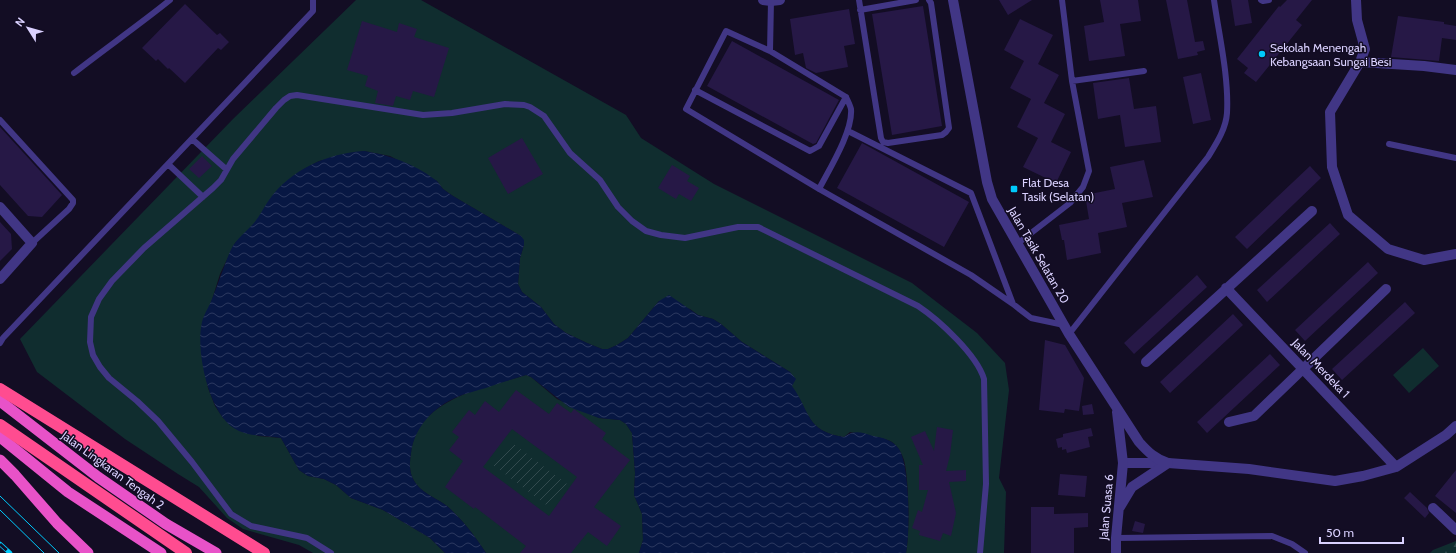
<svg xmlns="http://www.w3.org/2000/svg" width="1456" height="553" viewBox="0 0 1456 553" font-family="Cabin,sans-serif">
<defs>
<pattern id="forest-firs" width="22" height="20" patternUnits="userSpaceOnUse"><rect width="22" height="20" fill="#102d2f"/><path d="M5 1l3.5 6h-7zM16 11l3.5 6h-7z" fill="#324a4e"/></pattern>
<pattern id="garden-furrows" width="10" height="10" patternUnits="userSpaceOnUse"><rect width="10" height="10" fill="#102d2f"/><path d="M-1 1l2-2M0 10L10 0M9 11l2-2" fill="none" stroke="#324a4e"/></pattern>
<pattern id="water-waves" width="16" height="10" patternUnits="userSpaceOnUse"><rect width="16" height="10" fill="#071743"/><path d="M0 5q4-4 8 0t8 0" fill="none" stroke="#2b385f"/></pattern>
</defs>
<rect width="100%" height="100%" fill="#130d24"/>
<path fill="#102d2f" d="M356 0H421L626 115 641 138 714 184 912 283 977 333 1005 363 1009 390 999 478 1006 492 1004 553H906C910 534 909 479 904 460 902 454 898 446 892 442 887 438 859 434 850 432L844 437C805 431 811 412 791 386L793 383 790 372 742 342 721 324 713 319 698 315 690 309 659 301 628 338 617 345 608 349H602L587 343 566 333 554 324 541 307 522 292 518 284 520 258 524 245 521 236 453 196 443 189 437 181 390 156 364 151 319 161 304 169 291 178 253 225 235 243 220 274 201 335V352L208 388 215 406 223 418 258 436 281 438 299 470 308 476 324 479 336 485 351 498 383 510 430 538 445 553H313L299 545 243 529 227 518 199 487 178 474 125 439 37 372 20 339 233 119Z
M1423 348 1439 366 1409 393 1393 375Z
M526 375 531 377 557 399 599 418 620 420 626 424 632 433 635 473 634 495 642 514 643 540 639 553H486C475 536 462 519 447 506 438 499 424 494 417 485 409 475 409 465 411 453 418 398 482 389 526 375Z"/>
<path fill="url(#forest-firs)" d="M1456 541V553H1430L1433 550Z"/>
<path fill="url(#garden-furrows)" d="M511 442 567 484 549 507 493 465Z"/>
<path fill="url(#water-waves)" d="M364 151C389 155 413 163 434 179 438 181 440 185 442 188 445 191 449 193 453 196L521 236 524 240V245L520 258 518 284 522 292 541 307 554 324 566 333 587 343 602 349H608L617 345 628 338 659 301 669 295 698 315 713 319 721 324 742 342 790 372 796 379 792 386C811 412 805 431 844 437 854 430 861 432 873 436 883 438 893 440 899 449 910 467 910 533 906 553H639L643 540 642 514 634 495 635 473 632 433 626 424 620 420 599 418 569 407 531 377 526 375C513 379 499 383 486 388 476 391 466 393 457 397 433 407 414 428 411 453 409 465 409 475 417 485 424 494 438 499 447 506 462 519 475 536 486 553H445L430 538 383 510 351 498 336 485 324 479 308 476 299 470 281 438C267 435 252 437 239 431 209 419 195 350 202 322 204 314 209 307 212 299 218 284 223 269 229 254 231 250 232 246 235 243 240 236 248 230 254 223 260 216 263 208 269 200 290 170 328 153 364 151Z"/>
<path fill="#261846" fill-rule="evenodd" d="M999 0H1032L1008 15Z
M1100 0H1138L1141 21 1120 24 1125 56 1089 61 1084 26 1104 22Z
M1166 0H1187L1195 42 1203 41 1205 50 1197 52 1198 55 1178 59Z
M1231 0H1248L1252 23 1235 26Z
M1287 0H1312L1296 20 1302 25 1256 82 1244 73 1248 68 1237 59 1279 6 1280 7Z
M185 4 217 35 220 33 229 42 221 50 218 48 185 83 169 68 168 69 158 59 156 61 142 48Z
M923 6 942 126 892 135 872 14Z
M849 9 855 44 844 46 848 67 816 73 806 68 803 53 795 55 790 19Z
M1398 16 1444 22V24L1456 26V40L1442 38 1439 61 1391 57Z
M1020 19 1053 35 1038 64 1059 75 1044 103 1065 114 1051 142 1071 152 1056 183 1023 167 1038 138 1017 127 1031 99 1010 88 1024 61 1004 50Z
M362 21 397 32 399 23 417 29 414 37 449 48 434 97 413 91 410 100 396 96 393 106 375 103 378 91 365 86 368 76 347 70Z
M732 41 839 100 816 143 813 144 707 86Z
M1201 73 1211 120 1193 124 1183 77Z
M1129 78 1134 109 1156 106 1161 142 1125 147 1120 115 1098 119 1093 83Z
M0 127 62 195 42 217 28 216 0 185Z
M522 138 543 174 508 194 488 158Z
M862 143 969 202 944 247 837 188Z
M202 156 212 166 199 178 189 169Z
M1144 160 1153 197 1122 203 1127 227 1098 233 1101 253 1067 260 1064 240H1062L1059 225 1089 219 1085 195 1115 189 1110 167Z
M672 165 690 176 687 181 699 188 691 201 679 194 676 199 658 188Z
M1310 166 1321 178 1247 249 1235 237Z
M0 222 11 234 12 249 0 261Z
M1330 223 1340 234 1267 302 1257 290Z
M1368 262 1378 273 1305 341 1295 330Z
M1197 275 1207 287 1134 354 1124 343Z
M1405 302 1415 313 1342 380 1332 369Z
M1233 314 1243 325 1170 393 1160 382Z
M1045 340 1065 345 1084 378 1079 411 1065 409 1064 413 1039 410Z
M1270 354 1280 365 1207 433 1197 422Z
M516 390 549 414 557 403 571 413 574 409 606 433 602 439 630 460 594 507 621 526 607 546 588 532 571 553H520L526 546 475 507 474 509 445 487 463 461 449 450 459 437 452 432 469 410 475 415 485 401 499 412ZM512 429 577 477 549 516 483 467Z
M1092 404 1094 414 1083 415 1082 406Z
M937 427 953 430 950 455 946 471 966 470V481L949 482 956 513 951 536 943 533 940 541 919 535 920 531 912 528 918 510 922 512 928 490H919V465H923L911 437 925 431 934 451Z
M1091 428 1093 436 1088 437 1090 447 1067 453 1066 449 1062 450V447L1058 448 1056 439 1063 437V434Z
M1456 470V513L1435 496Z
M1060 474 1087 476 1085 497 1058 495Z
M1410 492 1427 508 1429 513 1425 518 1404 498Z
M1031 507H1054V514L1088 513V527L1074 528V553H1031Z
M1135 521 1145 524 1143 533 1132 531Z"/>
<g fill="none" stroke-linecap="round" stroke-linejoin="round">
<path stroke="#413685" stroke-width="6" d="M859 0 881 138 883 142 888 143 942 135 946 132 949 128 931 3 929 0
M1261 0 1263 1 1269 0
M860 10 916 0
M770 51 771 1
M74 73C106 48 139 25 170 0
M1072 81 1144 71
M695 90 810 151 819 146 846 97
M0 120 73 200V203L69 209 32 243
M848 131 971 193 1013 304
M192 139 226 169
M1389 144 1456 158
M168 164 203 197
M819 189C830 168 853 131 851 109 850 105 848 101 846 97L770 51 726 31 686 109 819 189 971 275 1013 304 1031 318 1064 325
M1017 244 1070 203 1083 187 1089 171 1072 81 1062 0
M1069 334 1208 157C1216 144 1226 129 1227 113 1229 77 1219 35 1214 0
M0 343 3 338 313 11V0
M1116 538 1272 536 1292 544 1305 553
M331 553 307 538 251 526 231 514 192 462 158 421 137 401 109 378 100 367 93 355 90 342 91 317 99 299 112 281 144 248 213 188 221 180 233 159 276 108 284 100 290 96 297 95 423 115 452 113 505 104 524 105 530 107 544 116 570 153 600 180 618 207 632 221 646 231 661 235 685 238 738 227H758L918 306C939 320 977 355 984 379L986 484 980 553"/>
<path stroke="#413685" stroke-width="10" d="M763 0 771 1 780 0
M1356 0 1357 20 1365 49 1360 62 1330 112 1332 167 1348 215 1388 249 1424 260 1456 254
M1360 62 1424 66 1456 70
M0 207 32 243 0 279
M1226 288 1396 467
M1146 362 1312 211
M1229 422 1254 416 1386 289
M1123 463H1168L1249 469 1335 481 1363 476 1396 467 1446 435 1456 426
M1433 508 1456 530"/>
<path stroke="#413685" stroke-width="10" d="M953 0 987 182 992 199 1069 334 1139 442C1148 452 1155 459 1168 463
M1120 507 1132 487 1168 463
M1116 553V538L1123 463 1117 412"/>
<path stroke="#e852c8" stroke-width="11" d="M0 401 98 477 166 524 216 553
M0 437 68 492 161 553
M0 460 15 475 57 523 88 553"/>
<path stroke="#ff4c90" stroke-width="12" d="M0 389 264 553
M0 425 186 553"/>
<path stroke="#00cafc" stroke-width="1" d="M0 496 59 553
M0 510 44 553"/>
<defs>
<path id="rail" d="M0 544 10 553"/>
</defs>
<use href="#rail" stroke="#00cafc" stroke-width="4.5"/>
<use href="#rail" stroke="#130d24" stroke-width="3" stroke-dasharray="9" stroke-linecap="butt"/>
</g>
<g fill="#00cafc" stroke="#130d24" stroke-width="1.5">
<circle cx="1262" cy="54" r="4"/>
<rect x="1010" y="185" width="8" height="8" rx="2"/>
</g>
<g text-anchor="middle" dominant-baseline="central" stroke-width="3" stroke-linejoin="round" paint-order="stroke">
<g font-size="12" fill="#dad1ff" stroke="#130d24" text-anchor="start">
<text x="1270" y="47">Sekolah Menengah<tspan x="1270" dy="14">Kebangsaan Sungai Besi</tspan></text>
<text x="1022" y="182">Flat Desa<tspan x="1022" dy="14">Tasik (Selatan)</tspan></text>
</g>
<g font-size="12" fill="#dad1ff" stroke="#130d24">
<text transform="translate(1039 255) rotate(60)">Jalan Tasik Selatan 20</text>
<text transform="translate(1321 368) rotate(46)">Jalan Merdeka 1</text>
<text transform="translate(113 470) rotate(36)">Jalan Lingkaran Tengah 2</text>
<text transform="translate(1106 507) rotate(-85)">Jalan Suasa 6</text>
</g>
</g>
<g transform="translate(28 28) rotate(307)" stroke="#130d24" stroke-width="3" paint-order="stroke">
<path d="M0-3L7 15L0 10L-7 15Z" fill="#dad1ff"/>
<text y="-6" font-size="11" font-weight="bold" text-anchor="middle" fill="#dad1ff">N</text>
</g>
<path d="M1320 537v6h83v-6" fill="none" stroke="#dad1ff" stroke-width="2"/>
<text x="1326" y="537" font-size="12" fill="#dad1ff" stroke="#130d24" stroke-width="3" paint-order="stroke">50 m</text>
</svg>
